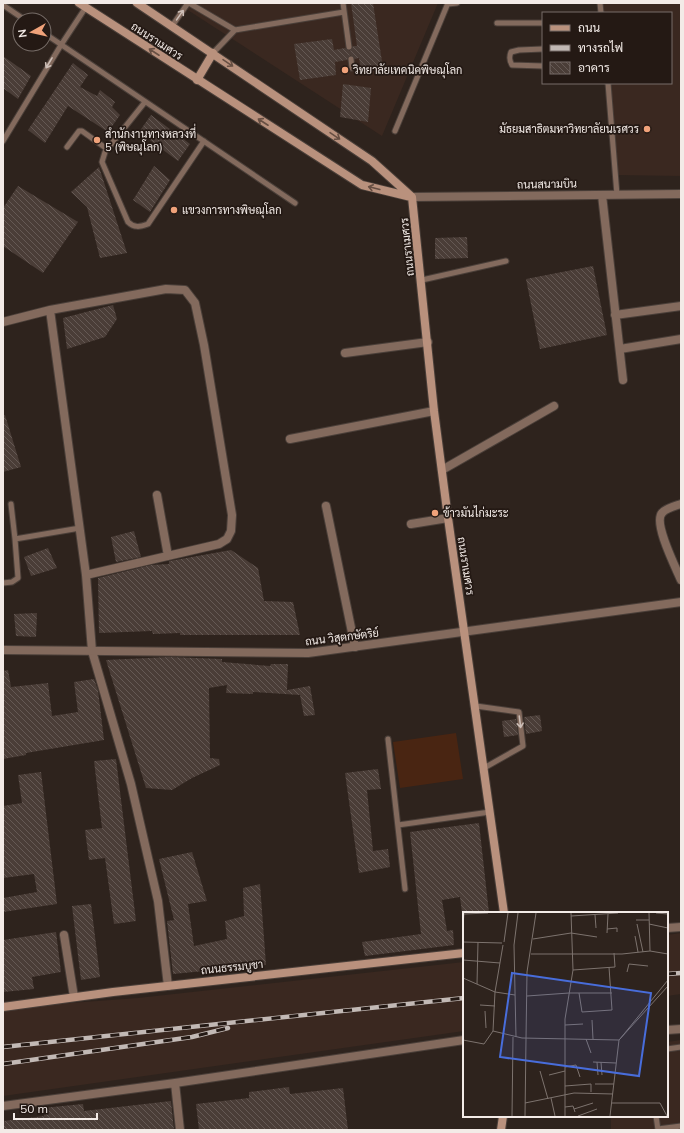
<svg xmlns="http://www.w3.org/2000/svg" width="684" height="1133" viewBox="0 0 684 1133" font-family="Mulish,Sarabun,sans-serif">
<defs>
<pattern id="building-back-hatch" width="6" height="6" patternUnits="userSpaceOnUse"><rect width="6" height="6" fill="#4a3d37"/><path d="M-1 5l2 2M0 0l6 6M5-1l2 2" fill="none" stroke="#655954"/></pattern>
</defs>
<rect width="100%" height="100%" fill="#2e231d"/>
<path fill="#3a2820" d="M177 3H438L382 136Z
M600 3H681V176L616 175 608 83H671V13H601Z
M681 933V994L667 996V935Z
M464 962V1031L3 1096V1008L138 998Z
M681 1040V1130H611V1116H667V1042Z"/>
<path fill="#492512" d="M456 733 463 779 400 788 393 742Z"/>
<path fill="url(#building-back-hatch)" d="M351 3H373L383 68 361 71 359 58 355 59 350 55 347 60 335 62 336 75 300 80 294 44 332 39 334 50 345 48 350 51 353 46H357Z
M3 56 31 76 18 99 3 88Z
M73 63 88 75 80 87 97 96 100 90 115 102 112 107 120 115 108 132 68 106 45 143 28 130Z
M343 84 371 88 368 122 340 117Z
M151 115 190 144 178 161 139 132Z
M154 166 170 180 150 212 133 200Z
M99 167 127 253 100 258 87 207 71 192Z
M18 186 78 222 43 273 3 246V208Z
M467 237 468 258 435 259V238Z
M593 266 607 335 540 349 526 279Z
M113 305 117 319 105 337 67 349 63 318Z
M3 415H5L21 467 3 472Z
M134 531 141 557 116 562 111 537Z
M48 548 57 568 31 576 24 557Z
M231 550 258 568 264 601 293 602 300 635H180V633L153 634 152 631 99 633 98 578 151 565 169 564V561L181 559Z
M37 613 36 637 16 636 14 614Z
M169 657 222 659V662L270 666 271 664H288L287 690 310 686 315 715 304 716 300 695 253 692V694L226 693 227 685 209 688 210 758 219 759 220 765 192 778 172 790 146 788 106 660Z
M8 670 11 687 48 683 52 716 78 712 74 682 94 679 98 690 104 740 26 753V755L3 759V671Z
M540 715 542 731 526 734 524 717Z
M516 719 518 735 504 737 502 721Z
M116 759 136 921 114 924 105 858 89 860 85 830 102 828 94 761Z
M378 769 381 789 367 790 373 851 388 849 390 867 359 873 345 773Z
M41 772 57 904 3 912V898L37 892 34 874 3 878V806L22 803 18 775Z
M479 823 489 913H462L460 897 442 900 447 931 453 930 454 945 365 956 362 942 421 934 410 832Z
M192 852 207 901 188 904 194 946 227 939 225 921 244 916 243 888 260 884 266 965 173 974 167 921 174 920 159 859Z
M91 904 100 977 81 980 72 906Z
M56 932 61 972 32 977 34 989 3 992V940Z
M289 1087 290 1094 343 1088 348 1130H199L196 1104 249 1098V1092Z
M171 1101 174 1130H3V1121L44 1116 43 1108 83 1104 84 1111Z"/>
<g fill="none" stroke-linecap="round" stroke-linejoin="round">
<defs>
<path id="service" d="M189 3 235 30
M343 3 349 47
M600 3 601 13
M448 4 457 3
M3 5 25 20
M497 23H543
M172 26 188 3
M44 33 295 203
M543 49 519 50 511 52C509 57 509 60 512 65L543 66
M213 53 235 30 344 12
M351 59 352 68
M608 83 617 195
M145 102 105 152 102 162 128 222C134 228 140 227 148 224L204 141
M395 131 448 3
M3 141 61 45 86 7
M67 147 79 131H82L107 149
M422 280 506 261
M11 504 15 539 80 528
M3 583 12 582 18 578 15 539
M476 706 519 712 523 746 484 768
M388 739 405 889
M398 825 490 812
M667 1049 681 1047
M656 1116 658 1130
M658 1129 681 1126"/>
<path id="minor" d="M602 195 623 380
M50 310 86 575 92 651 131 784 158 901 168 986
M615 315 681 306
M3 322 50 310 166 289 185 290 195 303 204 345 232 515 231 531 227 539 219 544 86 575
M620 349 681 339
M345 353 428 342
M290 439 434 411
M442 470 554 406
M157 495 168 556
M681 504C675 506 666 508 662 513 653 523 676 568 681 580
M326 506 355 647
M411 524 448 518
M64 935 74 997"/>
<path id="tertiary" d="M412 197 681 194
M3 650 308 653 681 602
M667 928 681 927
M667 1030 681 1029
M175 1083 180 1130
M3 1106 175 1083 464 1040"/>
<path id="secondary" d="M79 3 362 185 411 197
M137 3 372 161 412 197 434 411 448 518 504 913
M197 80 213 53
M3 1007 113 992 464 953
M501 1130 503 1116"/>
</defs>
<use href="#service" stroke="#4a3f39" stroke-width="7"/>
<use href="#minor" stroke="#4a3f39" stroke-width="10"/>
<use href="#tertiary" stroke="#4a3f39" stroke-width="10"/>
<use href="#secondary" stroke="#4a3f39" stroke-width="10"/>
<use href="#service" stroke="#836a5d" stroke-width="5"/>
<use href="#minor" stroke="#836a5d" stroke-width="8"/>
<use href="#tertiary" stroke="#836a5d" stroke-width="8"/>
<use href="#secondary" stroke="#b9917d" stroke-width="8"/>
<defs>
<path id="rail" d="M667 974 681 973
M3 1047 464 998
M3 1064 192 1037 228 1028"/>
</defs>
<use href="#rail" stroke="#c2b9b5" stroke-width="4.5"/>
<use href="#rail" stroke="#241914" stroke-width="3" stroke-dasharray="9" stroke-linecap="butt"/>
</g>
<defs><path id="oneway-shaft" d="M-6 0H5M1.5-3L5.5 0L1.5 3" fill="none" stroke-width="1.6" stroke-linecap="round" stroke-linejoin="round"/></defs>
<g stroke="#ccbeb7">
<use href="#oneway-shaft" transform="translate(180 15) rotate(-55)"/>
<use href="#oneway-shaft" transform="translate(49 63) rotate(121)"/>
<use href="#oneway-shaft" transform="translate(520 722) rotate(83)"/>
</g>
<g stroke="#674f43">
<use href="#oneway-shaft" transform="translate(154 52) rotate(-147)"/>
<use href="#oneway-shaft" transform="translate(228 63) rotate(34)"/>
<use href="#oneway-shaft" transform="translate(263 122) rotate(-147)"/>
<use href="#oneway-shaft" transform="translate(335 136) rotate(34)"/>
<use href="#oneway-shaft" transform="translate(374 188) rotate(-166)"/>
</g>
<g fill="#f0a27a" stroke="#241914" stroke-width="1.5">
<circle cx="345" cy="70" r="4"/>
<circle cx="647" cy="129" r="4"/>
<circle cx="97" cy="140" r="4"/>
<circle cx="174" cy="210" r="4"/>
<circle cx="435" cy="513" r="4"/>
</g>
<g text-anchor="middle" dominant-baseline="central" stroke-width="3.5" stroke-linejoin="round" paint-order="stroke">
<g font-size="11" fill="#f3ebe7" stroke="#241914">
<text transform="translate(157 41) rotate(33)">ถนนราเมศวร</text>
<text transform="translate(547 184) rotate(-1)">ถนนสนามบิน</text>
<text transform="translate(407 247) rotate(-96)">ถนนราเมศวร</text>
<text transform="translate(466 566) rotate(81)">ถนนราเมศวร</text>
<text transform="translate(342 637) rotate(-7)">ถนน วิสุตกษัตริย์</text>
<text transform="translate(232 967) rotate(-6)">ถนนธรรมบูชา</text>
</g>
<g font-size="11" fill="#f3ebe7" stroke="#241914" text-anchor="start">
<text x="353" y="70">วิทยาลัยเทคนิคพิษณุโลก</text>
<text x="639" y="129" text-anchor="end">มัธยมสาธิตมหาวิทยาลัยนเรศวร</text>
<text x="105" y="134">สำนักงานทางหลวงที่<tspan x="105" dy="13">5 (พิษณุโลก)</tspan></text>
<text x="182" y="210">แขวงการทางพิษณุโลก</text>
<text x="443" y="513">ข้าวมันไก่มะระ</text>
</g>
</g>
<g transform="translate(463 912)">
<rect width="205" height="205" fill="#2e231d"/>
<path fill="none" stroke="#7d736e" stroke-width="1" d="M186 1 187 39M193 1 205 2M1 2 25 1M132 3 133 16M108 4 155 1M173 8H186M174 12 180 40M186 12 205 16M0 13 1 1M144 17 154 16V20M144 21 145 2M172 24 175 40M70 27 108 21 134 25M0 30 39 31M41 30 45 1M68 42H159L187 39 205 42M0 48 37 51M110 58 152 55 151 41M164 60 166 52 185 54M0 66 32 80 52 83M14 72 15 30M116 81 119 100 149 98 146 55M64 84 106 81H149M17 93 32 94M22 99 23 116M129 108 130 127M102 113 120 112M30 119 59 126 156 128 205 74M53 125 51 33 55 1M63 127 64 60 73 1M123 127 128 141M157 127 205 68M0 128 21 132 30 119 32 80 40 33M130 150 153 151M134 150 135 163M138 150 139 163M102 155 113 153 117 165M77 159 85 187M86 163 102 159M132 172H151M102 174 128 172V180M88 186 92 204M62 191 111 181 150 182M149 191H197L204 204M102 195 110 194 112 200M111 197 130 191M49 204 50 125M62 204 63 127M102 204V107L110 58 108 1M115 204 134 197M147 204 156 128"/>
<path fill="#486ddb" fill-opacity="0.15" stroke="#486ddb" stroke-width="2" d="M49 61 188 81 176 164 37 145Z"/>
<rect width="205" height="205" fill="none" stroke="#f3ebe7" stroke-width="2"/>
</g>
<rect width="684" height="1133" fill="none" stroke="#f3ebe7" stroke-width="8"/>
<rect x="542" y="12" width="130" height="72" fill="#241914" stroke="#776d68"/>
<rect x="550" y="25" width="20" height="6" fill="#b9917d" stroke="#776d68"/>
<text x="578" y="32" font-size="12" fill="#f3ebe7">ถนน</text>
<rect x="550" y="45" width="20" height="6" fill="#c2b9b5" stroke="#776d68"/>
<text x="578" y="52" font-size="12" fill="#f3ebe7">ทางรถไฟ</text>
<rect x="550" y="62" width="20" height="12" fill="url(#building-back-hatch)" stroke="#776d68"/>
<text x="578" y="72" font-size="12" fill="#f3ebe7">อาคาร</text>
<g transform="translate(32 32) rotate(262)"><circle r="19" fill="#241914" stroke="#776d68"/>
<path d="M0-3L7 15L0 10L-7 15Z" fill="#f0a27a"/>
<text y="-6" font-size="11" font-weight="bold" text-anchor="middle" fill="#f3ebe7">N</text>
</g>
<path d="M14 1113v6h83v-6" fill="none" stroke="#f3ebe7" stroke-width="2"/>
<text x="20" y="1113" font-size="12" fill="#f3ebe7" stroke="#241914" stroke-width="3" paint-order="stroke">50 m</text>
</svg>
